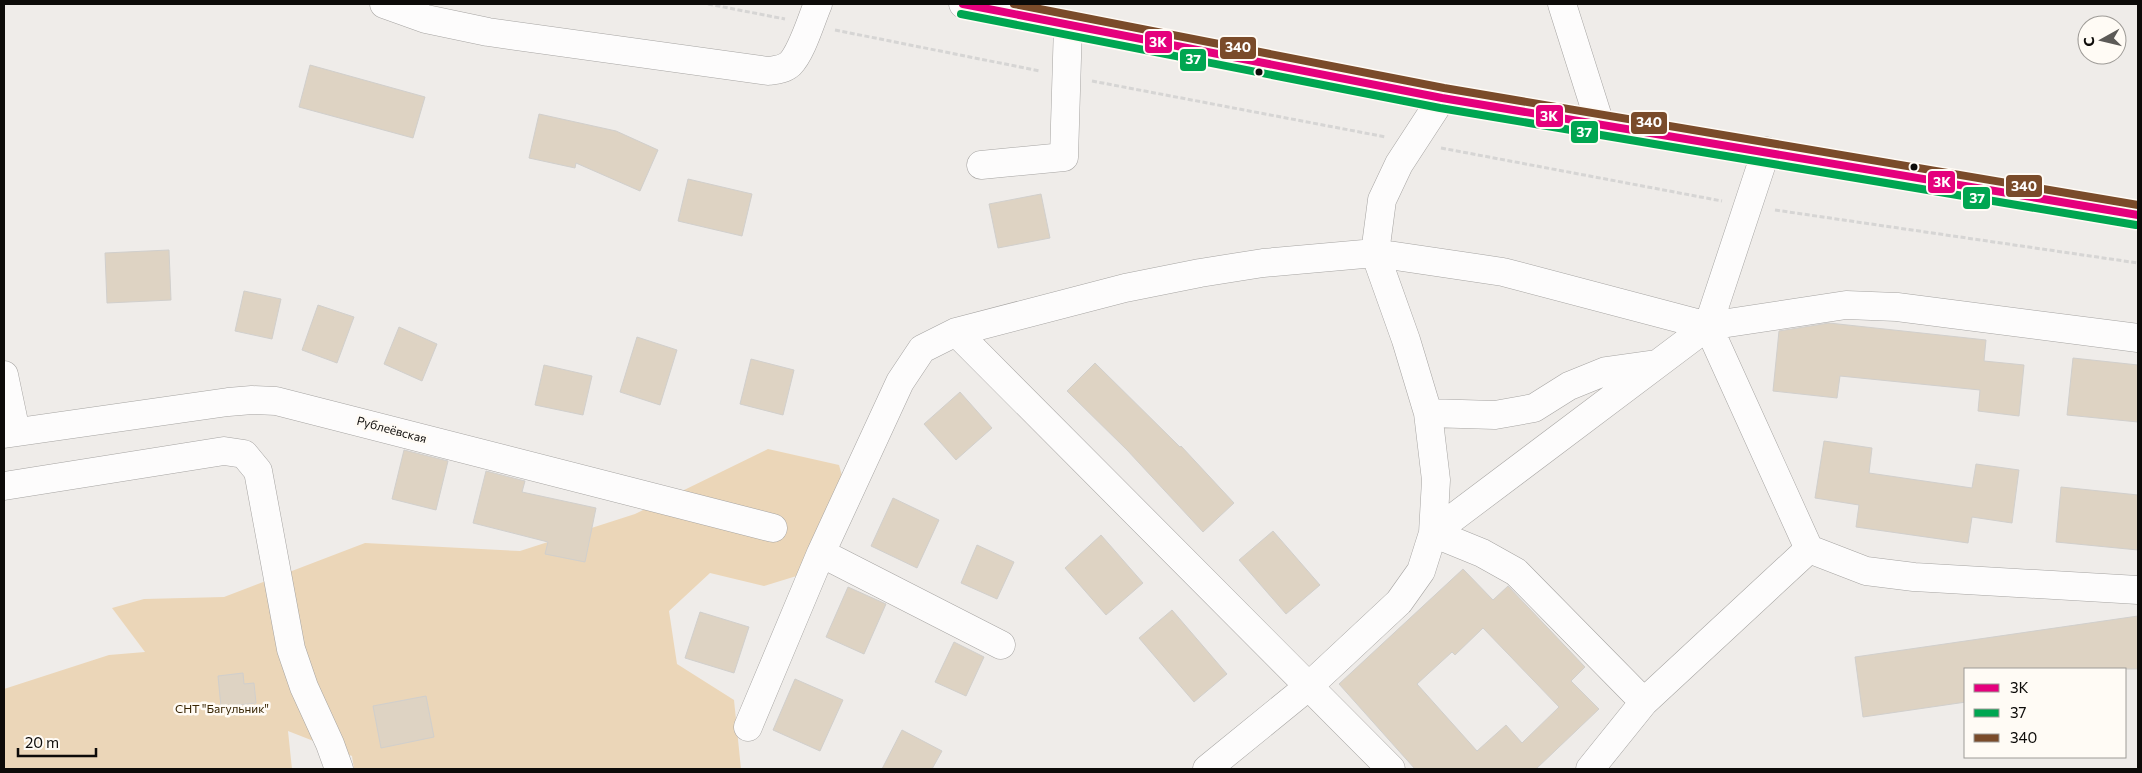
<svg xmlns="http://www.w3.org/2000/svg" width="2142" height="773" viewBox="0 0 2142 773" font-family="Commissioner,sans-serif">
<rect width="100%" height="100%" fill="#efece9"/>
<path fill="#ebd6b8" d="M768 449 839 465 850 504 829 566 764 586 710 573 669 611 677 664 734 700 741 769H354L352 756 288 731 292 769H4V689L109 655 145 652 112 608 144 599 224 597 365 543 520 551 635 514Z"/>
<path fill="#ded3c3" stroke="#d1cfcc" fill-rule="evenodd" d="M310 65 425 97 413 138 299 107Z
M539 114 616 131 658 150 640 191 576 163 575 168 529 158Z
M688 179 752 194 742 236 678 221Z
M1041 194 1050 238 998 248 989 204Z
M169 250 171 300 107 303 105 253Z
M244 291 281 299 272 339 235 331Z
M318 305 354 317 337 363 302 350Z
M1829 323 1986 340 1984 361 2024 365 2019 416 1978 411 1980 390 1840 376 1837 398 1773 391 1779 331Z
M399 327 437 344 422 381 384 364Z
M637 337 677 350 660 405 620 392Z
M2073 358 2138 365V422L2067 415Z
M751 359 794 370 783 415 740 404Z
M1095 363 1180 447 1181 446 1234 503 1203 532 1127 450 1067 391Z
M544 365 592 376 583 415 535 405Z
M960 392 992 428 956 460 924 424Z
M1824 441 1872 448 1869 473 1972 488 1976 464 2019 470 2012 523 1972 517 1968 543 1856 527 1859 505 1815 498Z
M404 450 448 461 436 510 392 499Z
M486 471 525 481 522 492 596 508 585 562 545 554 548 542 473 523Z
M2061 487 2138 495V550L2056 542Z
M893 498 939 520 917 568 871 546Z
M1273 531 1320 585 1286 614 1239 560Z
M1101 535 1143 583 1106 615 1065 568Z
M977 545 1014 562 997 599 961 583Z
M1463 569 1493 600 1508 586 1585 667 1571 681 1599 709 1536 769H1415L1339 684ZM1483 628 1559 707 1522 743 1506 725 1477 751 1417 684 1452 652 1455 655Z
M848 587 886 604 864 654 826 637Z
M1172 610 1227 674 1194 702 1139 638Z
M700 612 749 627 734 673 685 658Z
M2138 616V669H1966V702L1863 717 1855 657Z
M954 642 984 657 966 696 935 682Z
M243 673 244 684 254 683 256 703 221 707 218 676Z
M795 679 843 700 820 751 773 730Z
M426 696 434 737 381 748 373 706Z
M902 730 942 751 932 769H882Z"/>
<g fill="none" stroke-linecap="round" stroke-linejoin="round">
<defs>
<path id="minor" d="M384 4 426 19 488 32 768 71C775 70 783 70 790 64 802 52 811 20 818 4
M1562 4 1600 124
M981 165 1064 157 1068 25
M956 332 1391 769
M4 375 16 432
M1428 413 1495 415 1534 408 1569 386 1606 371 1656 364
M4 434 228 402 252 400 276 401 773 528
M4 486 224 451 244 454 258 471 291 649 304 687 330 744 339 769
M1433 533 1708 326 1766 151
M1433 533 1482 553 1516 572 1644 702
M1809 549 1866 571 1914 577 2138 590
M821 553 1001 645
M748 727 821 553 900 382 922 349 956 332 1125 288 1200 273 1263 263 1375 253 1503 272 1708 326 1846 305 1897 307 2138 338
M1207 769 1309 686 1399 602 1421 571 1433 533 1436 480 1428 413 1406 340 1375 253 1382 200 1399 164 1442 98
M1590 769 1644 702 1809 549 1708 326"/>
<path id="major" d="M963 4 1442 98 2138 215"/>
</defs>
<use href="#minor" stroke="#a6a4a2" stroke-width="29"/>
<use href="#major" stroke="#a6a4a2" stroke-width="29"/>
<path stroke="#d6d5d4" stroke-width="3" stroke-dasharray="5 2.5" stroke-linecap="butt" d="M708 4 785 19
M835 30 1040 71
M1092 81 1386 137
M1441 148 1722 201
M1775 210 2138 263"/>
<use href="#minor" stroke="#fdfcfc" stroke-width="28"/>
<use href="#major" stroke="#fdfcfc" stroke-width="28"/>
<defs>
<path id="bus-1" d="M963 4 1442 98 2138 215"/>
<path id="bus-2" d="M961 14 1440 108 2136 225"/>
<path id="bus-3" d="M1014 4 1444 88 2138 205"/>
</defs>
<use href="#bus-1" stroke="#fffbf5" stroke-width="11"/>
<use href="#bus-2" stroke="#fffbf5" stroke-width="11"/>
<use href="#bus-3" stroke="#fffbf5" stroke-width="11"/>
<use href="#bus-1" stroke="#e5007d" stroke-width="8"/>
<use href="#bus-2" stroke="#00a651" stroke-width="8"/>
<use href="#bus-3" stroke="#7a4b2a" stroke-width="8"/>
</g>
<g fill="#0d0b09" stroke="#fffbf5" stroke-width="2">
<circle cx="1259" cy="72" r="4.5"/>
<circle cx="1914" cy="167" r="4.5"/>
</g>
<g text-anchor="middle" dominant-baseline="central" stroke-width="5" stroke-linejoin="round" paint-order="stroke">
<g font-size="12" fill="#0d0b09" stroke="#fffbf5">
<text transform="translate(392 429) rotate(15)">Рублеёвская</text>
</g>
<g font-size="12" fill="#382503" stroke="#fffbf5">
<text x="222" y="708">СНТ "Багульник"</text>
</g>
</g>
<g stroke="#fffbf5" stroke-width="2">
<rect x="1144" y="30" width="29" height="24" rx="5" fill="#e5007d"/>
<rect x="1219" y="36" width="38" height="24" rx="5" fill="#7a4b2a"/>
<rect x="1179" y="48" width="28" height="24" rx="5" fill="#00a651"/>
<rect x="1535" y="104" width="29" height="24" rx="5" fill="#e5007d"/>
<rect x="1630" y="111" width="38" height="24" rx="5" fill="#7a4b2a"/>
<rect x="1570" y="120" width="29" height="24" rx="5" fill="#00a651"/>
<rect x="1927" y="170" width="29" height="24" rx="5" fill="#e5007d"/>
<rect x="2005" y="174" width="38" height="24" rx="5" fill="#7a4b2a"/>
<rect x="1962" y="186" width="29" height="24" rx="5" fill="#00a651"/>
</g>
<g font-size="14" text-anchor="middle" font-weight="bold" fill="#fff">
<text x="1158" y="47">3К</text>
<text x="1238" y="52">340</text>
<text x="1193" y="64">37</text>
<text x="1549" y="121">3К</text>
<text x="1649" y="127">340</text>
<text x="1584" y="137">37</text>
<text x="1942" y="187">3К</text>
<text x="2024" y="191">340</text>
<text x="1977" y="203">37</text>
</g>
<rect width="2142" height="773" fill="none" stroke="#0d0b09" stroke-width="10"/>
<rect x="1964" y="668" width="162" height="90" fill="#fffbf5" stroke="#9e9b97"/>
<rect x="1974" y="684" width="25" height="8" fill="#e5007d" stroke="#9e9b97"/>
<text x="2010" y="693" font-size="15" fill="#0d0b09">3К</text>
<rect x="1974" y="709" width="25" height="8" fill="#00a651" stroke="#9e9b97"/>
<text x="2010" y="718" font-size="15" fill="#0d0b09">37</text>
<rect x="1974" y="734" width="25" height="8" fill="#7a4b2a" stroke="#9e9b97"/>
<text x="2010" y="743" font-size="15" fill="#0d0b09">340</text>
<g transform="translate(2102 40) rotate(262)"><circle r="24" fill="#fffbf5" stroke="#9e9b97"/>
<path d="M0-4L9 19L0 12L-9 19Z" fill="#5c5a57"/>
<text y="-8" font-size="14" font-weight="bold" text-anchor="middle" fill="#0d0b09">С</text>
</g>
<path d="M18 748v8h78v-8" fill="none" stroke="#0d0b09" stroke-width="2.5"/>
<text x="25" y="748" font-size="15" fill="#0d0b09" stroke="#fffbf5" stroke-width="4" paint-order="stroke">20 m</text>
</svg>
